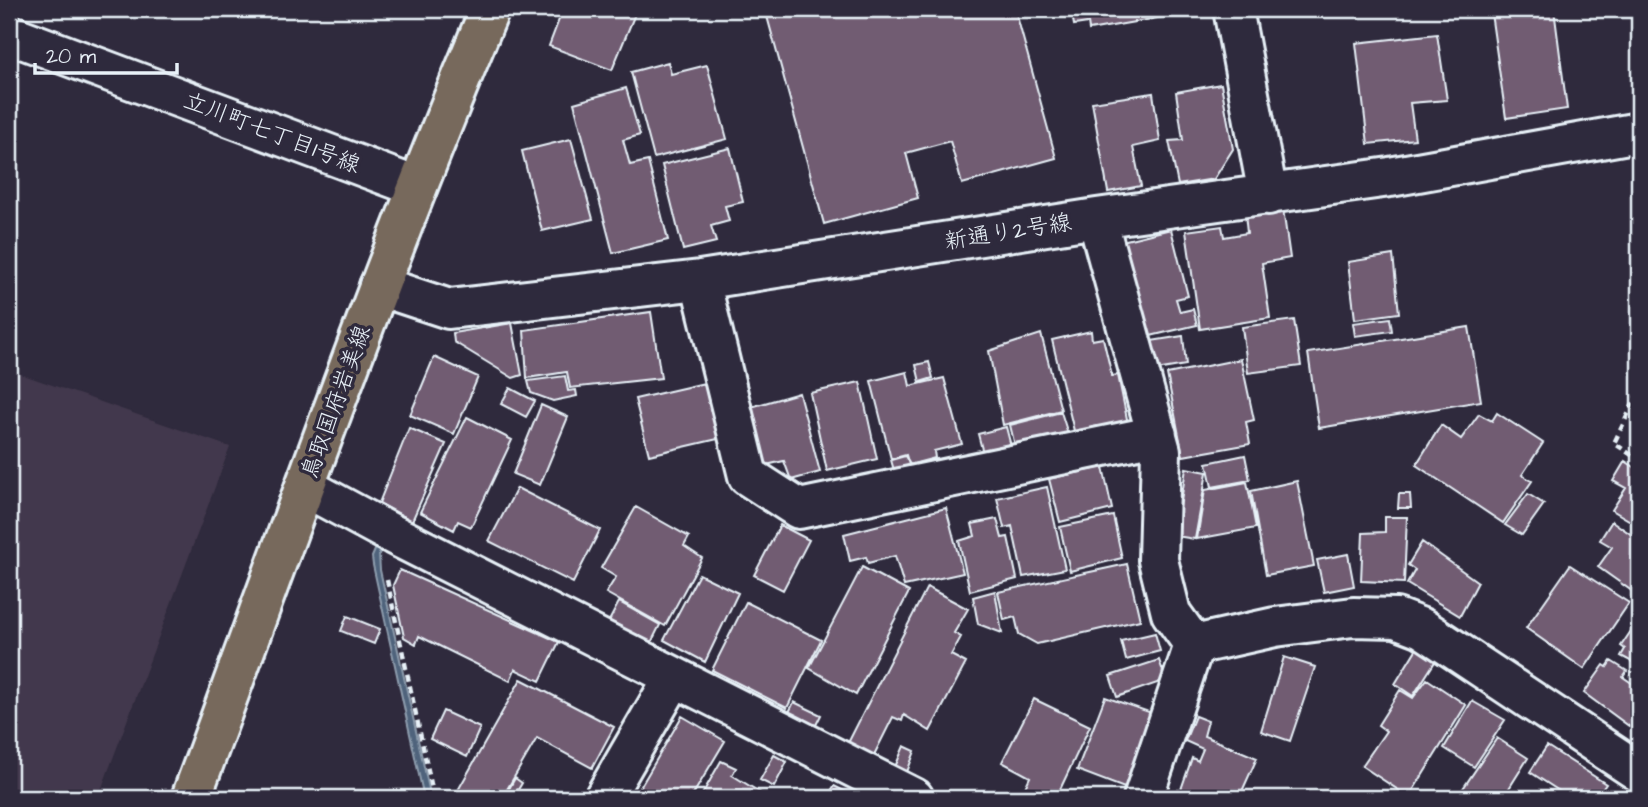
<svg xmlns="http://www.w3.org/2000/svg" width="1648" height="807" viewBox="0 0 1648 807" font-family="'Architects Daughter','Klee One',sans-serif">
<rect width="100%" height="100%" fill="#2f2a3d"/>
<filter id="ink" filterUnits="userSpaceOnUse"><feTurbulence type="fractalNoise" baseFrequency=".0143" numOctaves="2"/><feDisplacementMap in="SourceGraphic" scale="14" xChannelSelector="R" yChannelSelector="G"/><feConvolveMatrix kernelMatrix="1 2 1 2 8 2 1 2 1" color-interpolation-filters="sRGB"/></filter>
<g filter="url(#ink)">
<path fill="#43394d" d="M9 370 230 447 98 798H9Z"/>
<path fill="#50647b" stroke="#8d9cad" stroke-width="2" d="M378 543 383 547 379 554 380 570 431 798H424L373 565 372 557Z"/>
<path fill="#715b72" stroke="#e8f1f8" stroke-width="2" d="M563 9H637L612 70 549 46Z
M765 9H1015L1056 158 962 184 950 141 906 153 918 198 824 224Z
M1071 9H1192V12L1089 30 1088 23 1074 25Z
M1522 9H1554L1567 109 1506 118 1491 13Z
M1437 34 1447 100 1410 103 1415 139 1368 144 1356 43Z
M668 62 671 74 707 65 727 139 654 158 631 72Z
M1221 84 1233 149 1214 179 1178 185 1169 141 1183 140 1176 92Z
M626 88 640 135 623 140 630 165 648 161 668 240 613 253 574 103Z
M1153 93 1160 141 1133 147 1141 186 1108 192 1092 102Z
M571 139 593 219 542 231 522 151Z
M730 148 743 202 725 206 729 221 711 226 716 242 683 250 662 165Z
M1639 159V193L1633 160Z
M1283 209 1290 258 1262 263 1270 318 1200 329 1186 231 1222 226 1224 237 1247 233 1245 214Z
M1171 229 1188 296 1176 299 1180 312 1193 309 1197 325 1146 337 1122 241Z
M1393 255 1399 313 1355 319 1348 262Z
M651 312 661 378 570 388 567 372 527 378 524 330Z
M1390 318 1392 331 1355 336 1353 323Z
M1294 320 1301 366 1248 373 1242 327Z
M512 323 522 375 513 378 454 342 453 333Z
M1469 327 1481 401 1319 428 1308 353Z
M1091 331 1092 340 1103 338 1112 376 1118 375 1128 424 1075 435 1052 340Z
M1041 334 1061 410 1003 425 989 351Z
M1183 336 1186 365 1156 370 1151 341Z
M434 357 478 377 454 434 410 415Z
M1241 359 1254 420 1246 422 1250 444 1183 456 1167 374Z
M929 362 933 378 920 382 916 365Z
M907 372 910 386 944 378 962 444 934 451 935 458 909 465 906 455 891 459 871 381Z
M565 376 568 391 576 390 577 396 553 401 531 393 528 381Z
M709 382 722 438 649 455 635 399Z
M860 382 877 459 827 471 810 393Z
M510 388 535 401 526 417 501 404Z
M799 393 820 472 791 480 784 461 766 465 751 407Z
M541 405 568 417 540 485 513 474Z
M1061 412 1068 434 1016 450 1010 425Z
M1497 413 1543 443 1522 475 1532 481 1503 523 1416 465 1441 425 1461 439 1479 414 1492 421Z
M467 417 512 440 471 527 458 521 454 530 420 512Z
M1006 427 1012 450 984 457 978 434Z
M409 428 446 444 412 521 379 503Z
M1245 455 1250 480 1212 487 1207 463Z
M905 456 913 470 895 474 891 460Z
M1625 461 1639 470V526L1612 510 1626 488 1613 481Z
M1103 467 1112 509 1060 522 1049 479Z
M1186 468 1207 472 1195 539 1176 536Z
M1297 481 1314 566 1266 575 1251 491Z
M1247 482 1256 528 1197 539 1205 490Z
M1047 487 1065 569 1023 577 1012 526 1004 528 997 498Z
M517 488 600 530 573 583 489 541Z
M1399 494H1410L1411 508H1398Z
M1528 494 1544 504 1522 535 1505 525Z
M636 507 689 537 684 546 702 558 665 626 606 593 616 577 601 568Z
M946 508 963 573 904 586 895 556 868 563 866 557 850 561 844 534Z
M1113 516 1122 558 1070 571 1060 527Z
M1385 517H1407L1404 583 1361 581 1363 533 1385 532Z
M997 519 1002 538 1008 537 1017 579 970 591 959 541 975 536 972 524Z
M1612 521 1639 540V596L1598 567 1612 547 1600 540Z
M780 525 809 540 783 590 754 575Z
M1422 542 1478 582 1460 616 1407 584 1415 570 1408 565Z
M1348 554 1354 586 1324 592 1317 560Z
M1127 564 1140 620 1037 644 1019 634 1015 617 1004 620 998 592Z
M1570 565 1629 603 1584 669 1526 628Z
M862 567 909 592 856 695 809 668Z
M400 570 559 642 540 681 515 669 510 681 419 636 416 644 404 637 393 585Z
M699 574 738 593 705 662 664 640Z
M927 587 968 609 954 633 961 637 951 655 966 663 930 731 904 715 902 721 893 717 874 755 848 743Z
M995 591 1002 633 978 624 973 597Z
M619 602 660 625 651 643 609 621Z
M746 602 821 640 787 708 712 670Z
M347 616 380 629 374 644 341 631Z
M1639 619V660L1636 664 1621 656 1625 649 1621 646Z
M1155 633 1160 651 1126 660 1121 641Z
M1417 648 1436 660 1413 696 1395 684Z
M1284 657 1315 667 1290 741 1261 731Z
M1159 660 1166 680 1117 697 1110 676Z
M1611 661 1627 671 1623 677 1639 688V729L1637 732 1584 693 1604 665 1607 667Z
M521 679 614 727 592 768 537 738 502 798H468L457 792Z
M1427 679 1466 705 1409 797 1362 766 1386 731 1378 725 1400 690 1413 698Z
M1105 697 1155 714 1127 789 1077 770Z
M1034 699 1090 726 1056 798H1020L1030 777 1002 762Z
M1472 701 1505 720 1474 767 1444 748Z
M794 702 821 715 815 727 788 714Z
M443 711 480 728 467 757 430 739Z
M682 716 725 741 691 798H634Z
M1195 716 1208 721 1204 736 1257 758 1239 798H1178L1192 758 1198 761 1203 749 1185 741Z
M1497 738 1528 758 1503 798H1476L1462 790Z
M904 746 915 751 907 772 895 767Z
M1547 746 1606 784 1596 798H1570L1530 772Z
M774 755 787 762 774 787 760 780Z
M721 761 736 768 732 775 769 798H700Z
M515 778 522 783 513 798H504Z
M834 786 846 792 843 798H827Z"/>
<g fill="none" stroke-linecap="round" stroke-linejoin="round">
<defs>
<path id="street" d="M1233 9 1268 195
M9 34 417 187
M1097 218 1161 451 1158 560 1171 613 1194 645 1143 798
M700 280 748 476 799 509 1157 435
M379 286 449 309 700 280 1097 218 1390 177 1639 132
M305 487 394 535 914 798
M1194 645 1275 627 1353 617 1396 618 1422 628 1639 772
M604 798 674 677"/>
<path id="primary" d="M191 798C288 534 381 268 490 9"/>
</defs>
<use href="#street" stroke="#e8f1f8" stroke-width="44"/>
<use href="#primary" stroke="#e8f1f8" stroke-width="44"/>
<path stroke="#e8f1f8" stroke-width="4.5" stroke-dasharray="7 5" stroke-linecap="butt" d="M1639 392 1614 443 1639 460
M387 580 434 798"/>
<use href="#street" stroke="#2f2a3d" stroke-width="38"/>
<use href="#primary" stroke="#77695c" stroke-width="38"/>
</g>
</g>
<g text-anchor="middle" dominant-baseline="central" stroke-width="7" stroke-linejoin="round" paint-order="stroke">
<g font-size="23" fill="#e8f1f8" stroke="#2f2a3d">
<text transform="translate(272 133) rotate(21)">立川町七丁目1号線</text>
<text transform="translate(1008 232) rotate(-9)">新通り2号線</text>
<text transform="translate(336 402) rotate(-70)">鳥取国府岩美線</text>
</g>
</g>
<rect width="1648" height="807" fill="none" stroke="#2f2a3d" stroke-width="35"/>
<rect x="18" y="18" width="1613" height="772" fill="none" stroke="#e8f1f8" stroke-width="2.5" filter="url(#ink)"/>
<path d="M35 63v10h142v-10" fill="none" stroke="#e8f1f8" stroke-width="3.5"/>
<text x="46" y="63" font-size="21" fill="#e8f1f8" stroke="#2f2a3d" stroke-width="5" paint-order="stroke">20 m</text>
</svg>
